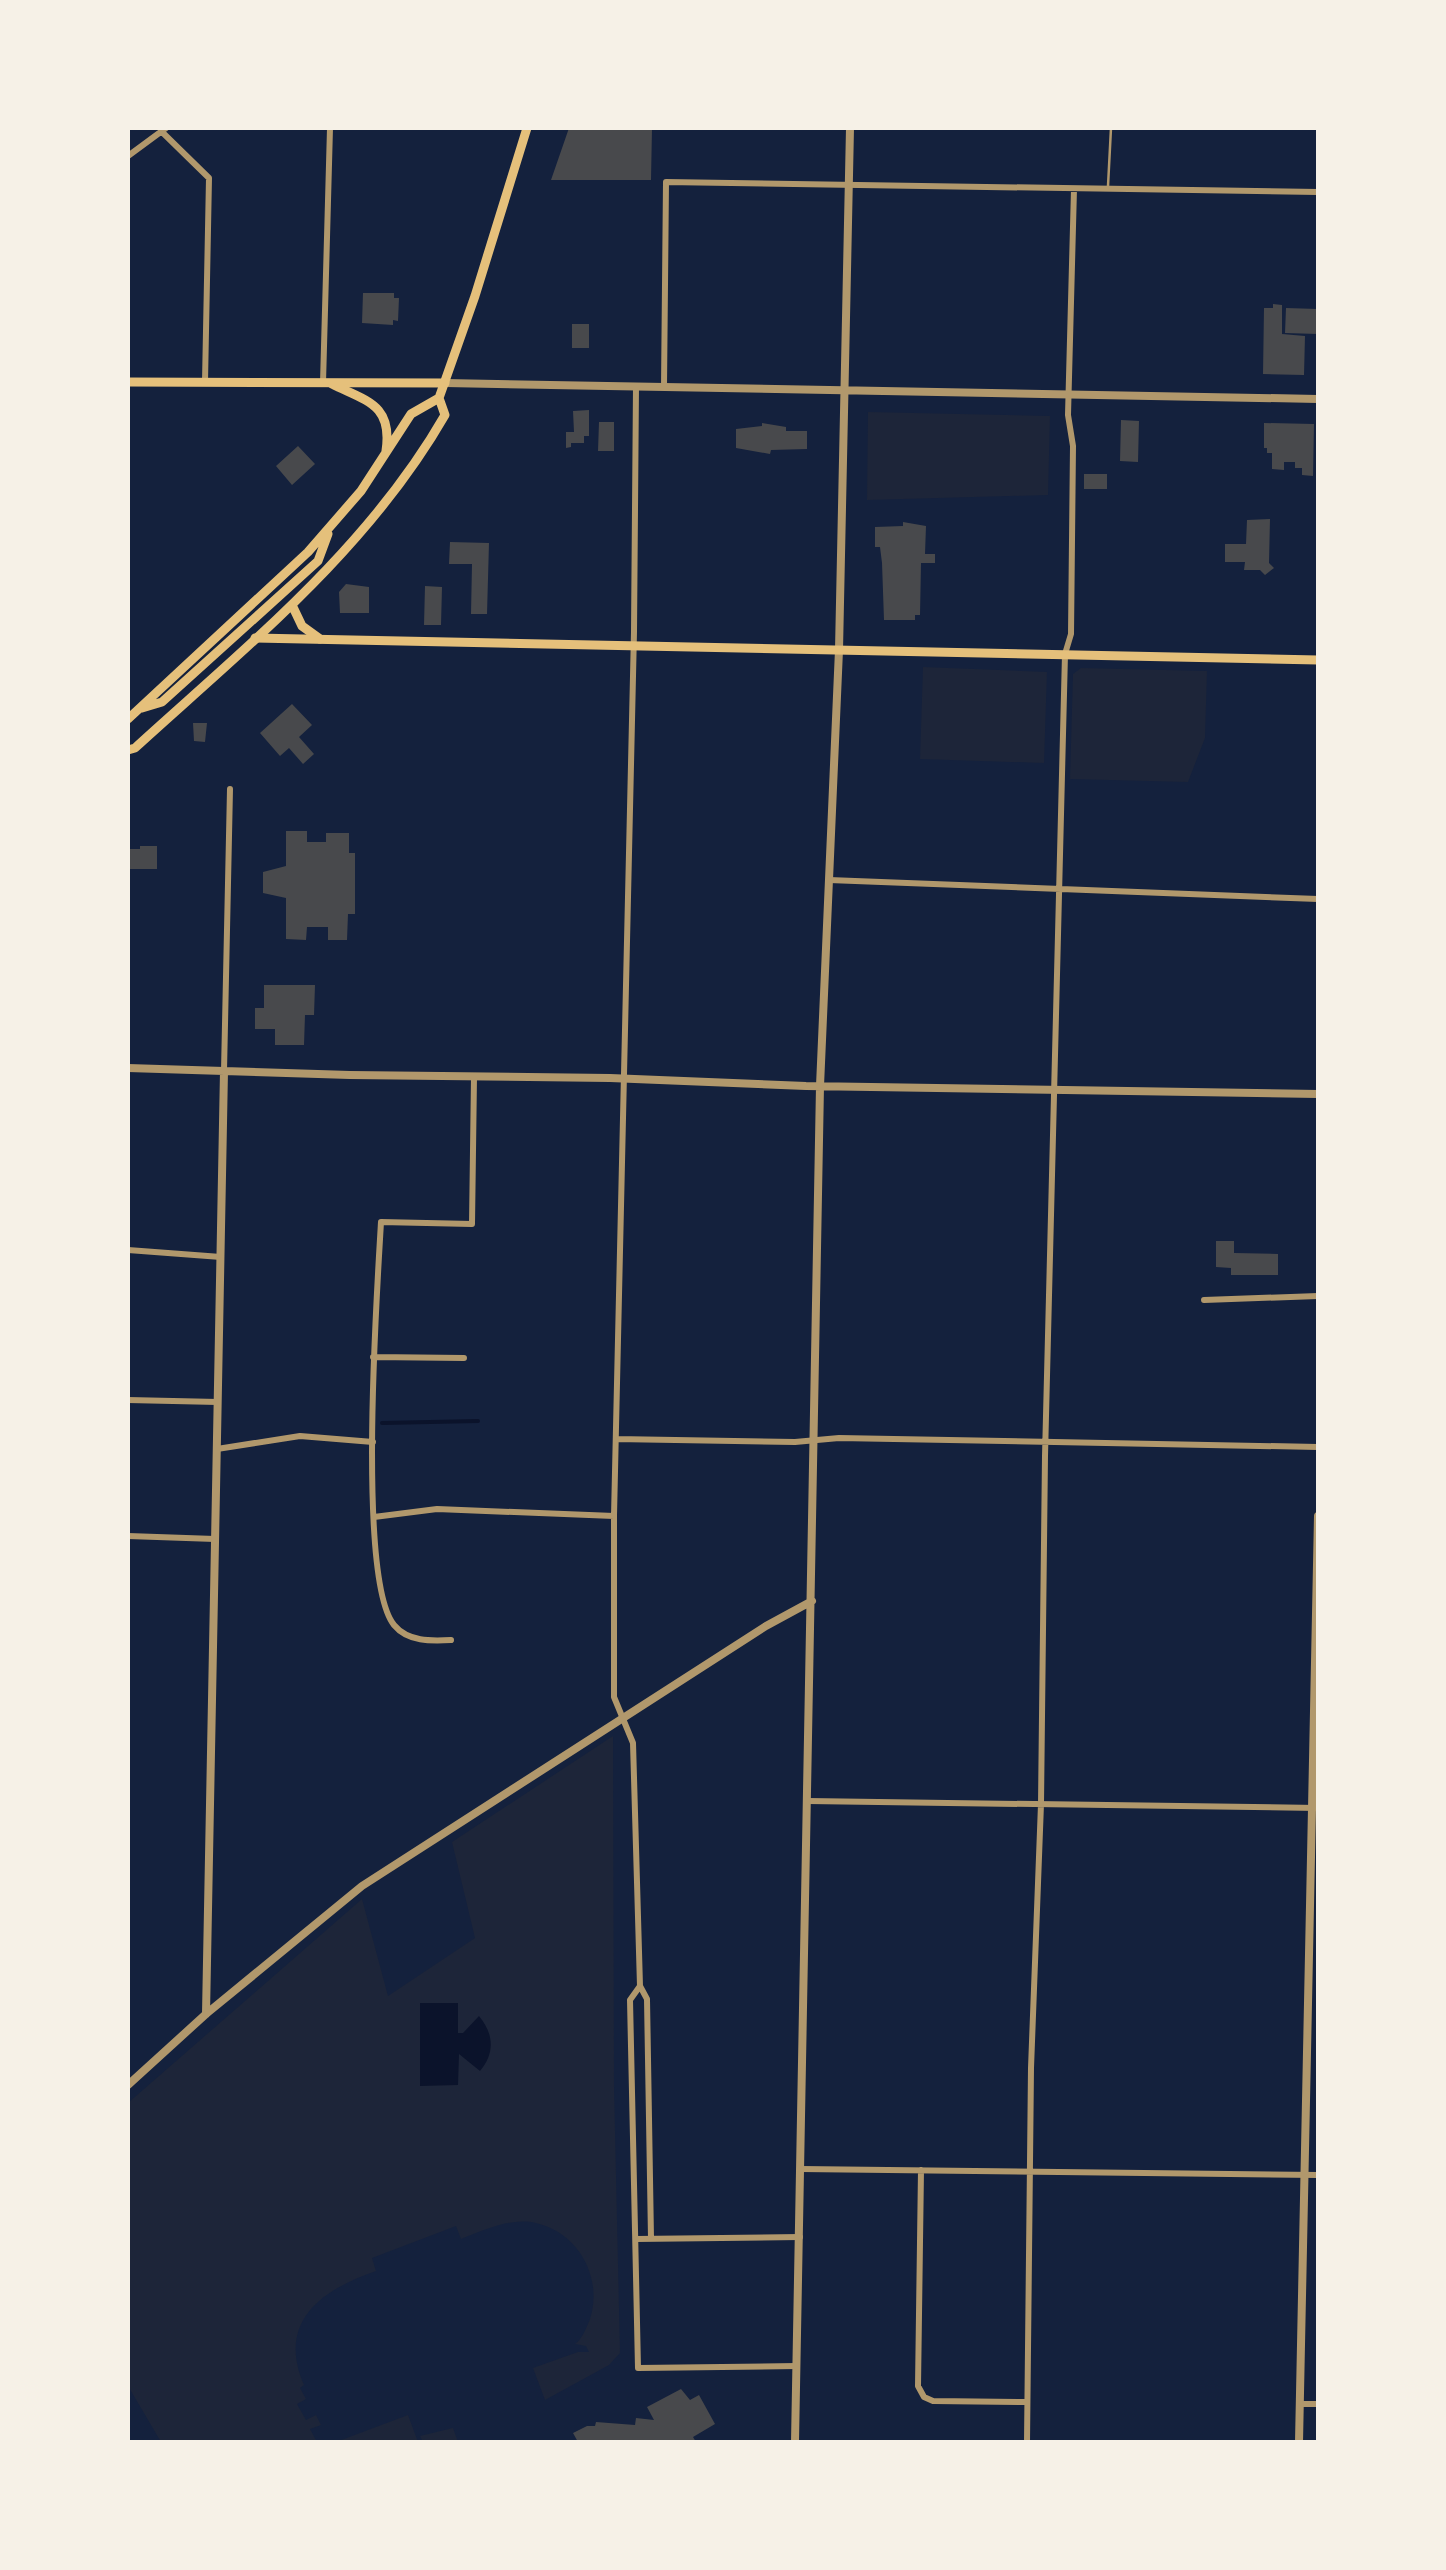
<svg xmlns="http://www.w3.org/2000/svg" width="1446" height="2570" viewBox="0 0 1446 2570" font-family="Merriweather,serif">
<rect width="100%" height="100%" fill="#14213d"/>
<path fill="#1d2539" d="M868 412 1050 416 1048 495 867 500Z
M923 667 1047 672 1044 763 920 759Z
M1081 668 1207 671 1205 738 1188 782 1070 779 1073 674Z
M613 1736 614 2087 620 2353 609 2365 545 2400 533 2368 578 2352H589L586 2346 575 2344C582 2339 586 2329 590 2319 603 2278 579 2233 536 2223 511 2217 485 2230 461 2239L456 2226 372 2258 376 2271C323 2289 276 2321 304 2385L300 2388 306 2399 297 2404 306 2420 316 2415 321 2425 310 2429 317 2442H161L128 2386V2103L362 1899 388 1996 475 1938 452 1842Z
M408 2415 418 2442H336Z
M453 2428 458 2442H423L420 2436Z"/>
<path fill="#0b132b" d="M420 2003H458V2033H463L479 2016C494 2034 495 2053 480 2071L459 2054 458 2085 420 2086Z"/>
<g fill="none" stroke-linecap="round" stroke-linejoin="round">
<path stroke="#0b132b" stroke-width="4" d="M382 1423 478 1421"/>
</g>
<path fill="#48494c" d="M569 128H652L651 180H551Z
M363 293H394V298H399L398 321 393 320V325L362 323Z
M1273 304 1282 305V334L1305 336 1304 375 1263 374 1264 308H1273Z
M1286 308 1318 309V334L1285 333Z
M572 324H589V348H572Z
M589 410V436H584V443H571V447L566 448V432H574L573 411Z
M1121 420 1139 421 1138 462 1120 461Z
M599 422H614V451H598Z
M762 423 786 427V431H807V449L771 450 770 454 736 448V429L762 426Z
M1264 423 1314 424 1313 476 1302 475V468H1295V462H1284V470L1272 469V453H1267V448H1264Z
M298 446 315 464 292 485 276 466Z
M1084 474H1107V489H1084Z
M1270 519 1269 563 1274 568 1265 575 1260 570H1244L1245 562H1225V544H1246L1247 520Z
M903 522 926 526 925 554H935V563H921L920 615H915V620H884L882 563 880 547H875V527L903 526Z
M450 542 489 543 487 614H471L472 564H449Z
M346 584 369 587V613H340L339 592Z
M425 586 442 587 441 625H424Z
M292 704 312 725 299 737 314 754 303 764 289 748 280 756 260 733Z
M193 723H207L205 742 194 741Z
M286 831H307V842H326V833H349V853H355V914H348L347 940H328V927H307L306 940 286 939V898L263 893V872L286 866Z
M140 846H157V869H128V849H140Z
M264 985H315L314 1015H305L304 1045H275V1029H255V1008H264Z
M1216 1241H1234V1253L1278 1254V1275H1231V1268L1216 1267Z
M681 2389 690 2400 699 2395 715 2424 693 2437 696 2442H578L573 2433 587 2426H595L596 2422 635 2425 636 2418 654 2420 647 2407Z"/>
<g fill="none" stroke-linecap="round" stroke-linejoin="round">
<path stroke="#b1986c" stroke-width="2.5" d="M1108 186 1111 128"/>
<path stroke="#b1986c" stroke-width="6" d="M161 131 209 178 205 382
M128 156 166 128
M323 383 330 128
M636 386 634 632 614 1516V1697L633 1743 640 1986 647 1999 651 2238
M664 387 666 182 1318 192
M829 880 1318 899
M224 1071 230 789
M128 1250 221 1257
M1204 1300 1318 1296
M373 1357 464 1358
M128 1400 218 1402
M616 1439 795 1442 839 1438 1318 1447
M217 1449 300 1436 373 1442
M374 1517 437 1509 614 1516
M128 1536 215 1539
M451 1640C431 1641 408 1642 394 1625 357 1579 377 1292 381 1222L472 1224 474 1077
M808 1801 1318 1808
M640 1986 630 2000 638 2368 797 2366
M801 2169 1318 2175
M921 2170 918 2386 924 2397 933 2401 1027 2402
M636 2239 800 2237
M1300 2404H1318
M1027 2442 1031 2068 1041 1804 1045 1456 1065 654 1071 634 1073 446 1068 415 1074 189"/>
<path stroke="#b1986c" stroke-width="8" d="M445 383 1318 399
M128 1068 350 1075 610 1078 806 1086 1318 1094
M206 2014 224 1071
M128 2085 206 2014 362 1886 766 1626 812 1601
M795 2442 820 1086 839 650 850 128
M1299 2442 1318 1516"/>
<path stroke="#e5c07b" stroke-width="9" d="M128 382 445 383
M255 638 1318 660"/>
<path stroke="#e5c07b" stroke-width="9" d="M332 384C366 401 393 404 386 451
M439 398 475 296 527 128
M292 605 302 626 320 639
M142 708 162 702 318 561 328 534
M128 719 308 552 361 491 411 414 439 398
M128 750 135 748C248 645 368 549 445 415L439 398"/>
</g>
<rect width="1446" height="2570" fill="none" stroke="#f6f1e7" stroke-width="260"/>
</svg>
